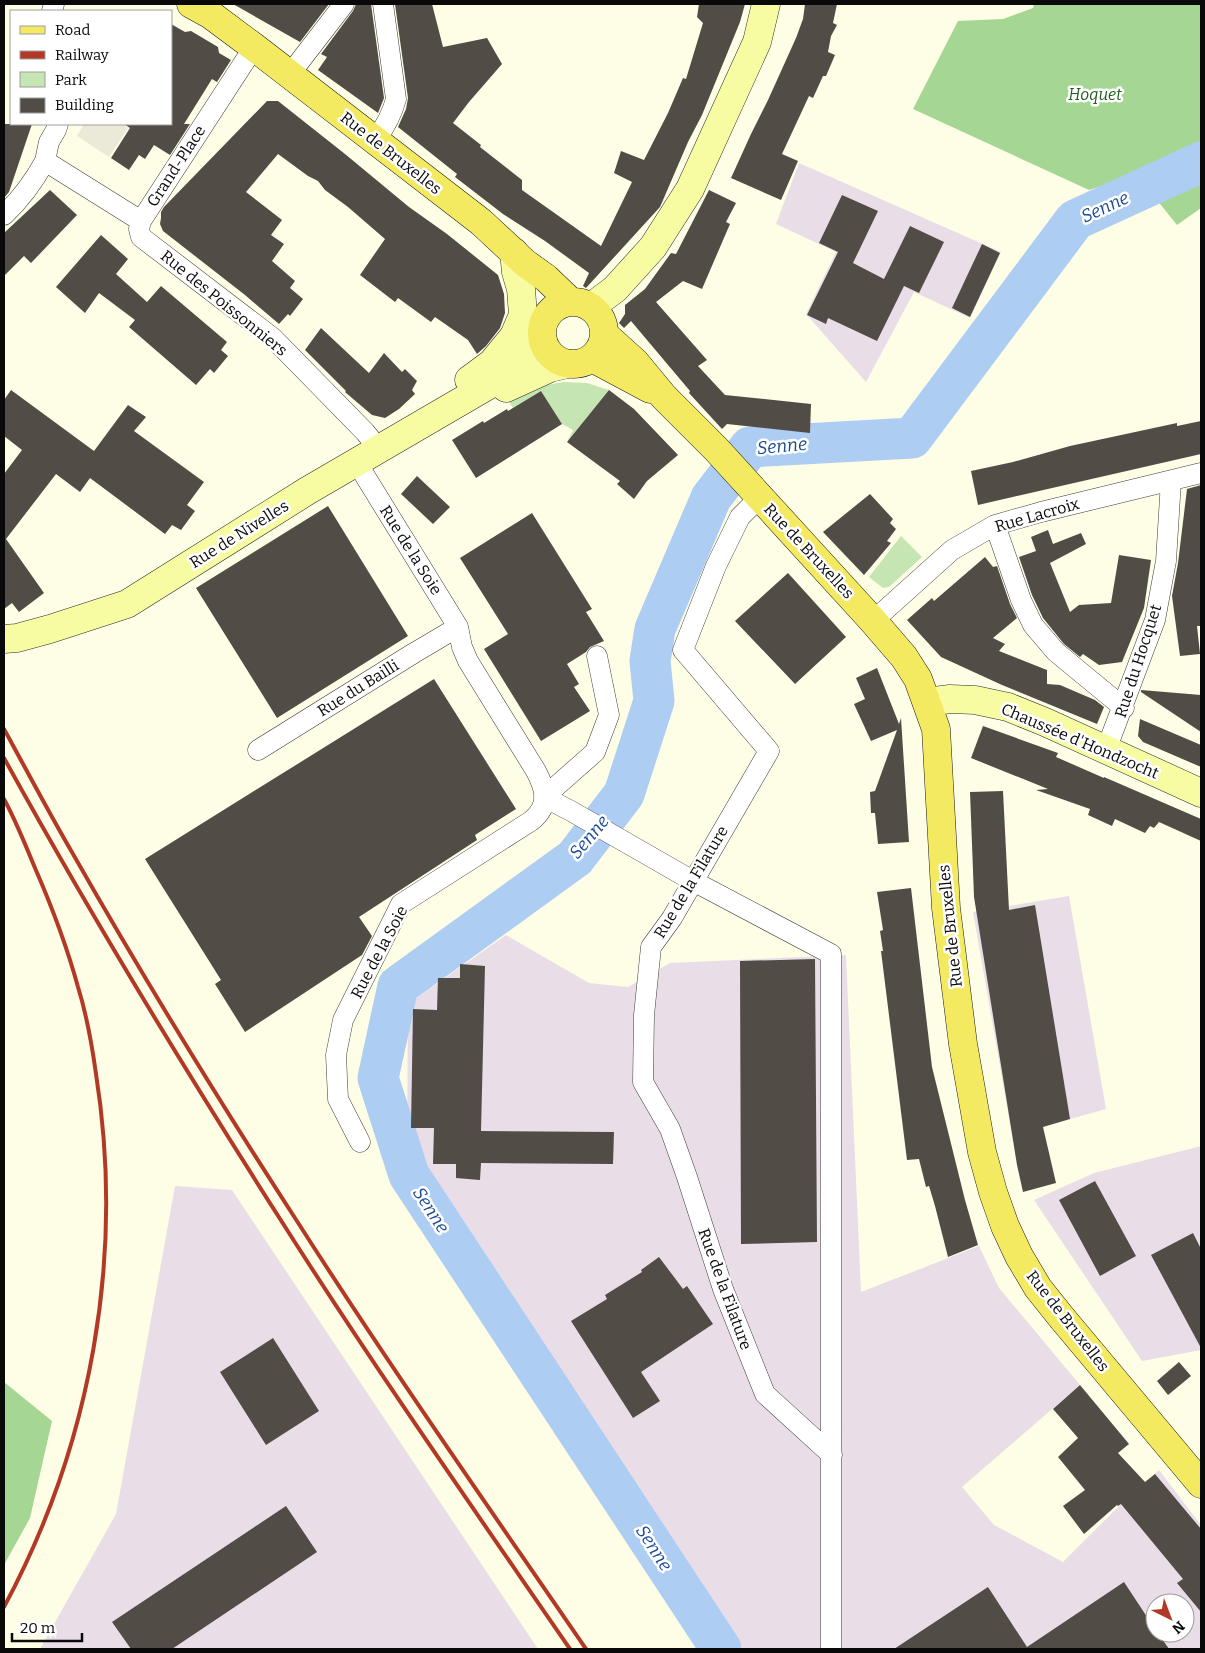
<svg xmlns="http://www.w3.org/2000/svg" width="1205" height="1653" viewBox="0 0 1205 1653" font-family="Bitter,serif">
<rect width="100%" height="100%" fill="#fefee6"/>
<path fill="#e9dde8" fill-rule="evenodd" d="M799 163 1001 252 970 318 914 292 866 382 806 314 836 252 776 224Z
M1069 896 1106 1109 1012 1135 973 912Z
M506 935 589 983 628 987 670 963 846 955 861 1292 979 1246 999 1288 1080 1385 962 1487 994 1525 1063 1562 1121 1504 1159 1470 1201 1525V1649H743L407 1138 408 1004ZM1155 1603H1185V1633H1155Z
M1201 1146V1350L1142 1361 1034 1200 1094 1173Z
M175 1186 232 1190 538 1649H40L116 1514Z"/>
<path fill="#c5e6b3" d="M564 382 587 383 609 390 567 442 573 430 562 424 541 391 513 408 507 399 540 386Z
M901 536 922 557 889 587 883 588 869 577Z"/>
<path fill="#a5d693" d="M1034 4H1201V208L1177 225 1137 175 1089 190 913 109 958 21 1003 19 1033 8Z
M4 1382 52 1421 30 1518 4 1565Z"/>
<path fill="#ebead8" d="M84 124H123L128 128 109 157 77 136Z"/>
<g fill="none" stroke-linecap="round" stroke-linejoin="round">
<path stroke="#adcdf3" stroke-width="41" d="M721 1649 409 1175 378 1078 398 986 575 858 624 794 654 701 650 661 655 629 711 498 750 447 912 438 1075 220 1201 162"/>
</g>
<path fill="#514d46" d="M233 4H329L300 42Z
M356 4H371L384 98 378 113 318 70 327 57 321 54 353 11Z
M395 4H432L443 47 487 38 502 64 469 102 453 123 481 145 480 147 522 180V190L601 246 632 182 614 173 621 151 644 160 668 113 683 78 686 79 703 23 697 17 699 4H745L740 22 702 115 688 142 660 207 586 288 583 286 589 273 545 241 503 214 455 177 457 174 398 127 406 109 408 98Z
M805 4H837L833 23 837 25 831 36 828 52 835 55 826 76H823L813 98 809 96 782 154 798 161 781 200 731 178 751 134 768 100 796 38 803 19Z
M171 24 185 32 191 31 218 47 219 53 231 60 217 82 212 79 184 124H190L170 155 154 145 145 159 139 155 129 170 111 158 130 128 124 124H171Z
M267 101H278L345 154 409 207 447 234 498 275 504 294 505 313 500 328 486 346 477 354 468 340 435 317 431 322 398 298 395 302 360 275 385 239 348 207 325 190 318 181 308 176 278 154 246 192 282 220 271 235 284 244 272 261 295 281 290 288 303 299 290 316 288 314 279 324 245 295 163 231 160 224 161 218V212L164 207Z
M4 124H32L9 192 4 198Z
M50 190 77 215 31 263 24 256 4 276V233Z
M709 190 736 203 726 222 730 224 702 289 683 281 656 302 707 360 698 366 725 395 811 404 810 433 727 424 722 429 689 393 690 391 631 321 624 328 619 323 625 314V305L645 289 671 253 676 254Z
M842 195 878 211 853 263 884 279 910 226 944 242 919 293 904 286 877 341 828 318 826 324 807 315 838 252 819 243Z
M101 235 128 259 116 274 147 302 161 286 227 342 221 350 228 356 214 373 210 369 196 385 129 327 135 320 99 293 85 313 56 287Z
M982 244 1000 253 970 317 952 308Z
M321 328 369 373 384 353 402 372 405 369 417 381 412 390 415 394 399 409 385 418 372 415 345 392 346 391 305 350Z
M11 390 94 451 128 405 146 417 134 431 204 482 187 505 195 511 181 530 172 525 165 534 90 478 80 492 56 474 6 539 44 593 19 612 12 603 4 609V474L22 450 4 436V400Z
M609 390 634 409 678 455 647 481 634 499 617 484 620 481 567 442Z
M541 391 562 424 476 478 452 440 483 421 484 423 507 409 508 411Z
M1201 421V454L978 505 971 471 1013 462 1070 446 1177 423V426Z
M417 476 450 507 433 524 401 494Z
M1201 485V626H1197L1200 654 1180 656 1172 596 1178 563 1187 489Z
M870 494 893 519 890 523 896 529 887 541 891 543 864 575 823 532Z
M328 506 408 636 277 718 196 588Z
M532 513 592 609 586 612 604 641 590 647 586 652 567 664 579 684 574 687 590 711 541 741 484 649 508 634 460 558Z
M1048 530 1053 544 1081 533 1086 544 1050 563 1070 612 1079 605 1111 603 1119 555 1151 560 1144 608 1122 662 1099 665 1083 654 1080 657 1064 644 1043 618 1032 595 1019 557 1036 551 1031 537Z
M985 557 993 567 997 566 1010 604 1017 618 993 638 1005 644 999 651 1047 670V684L1060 685 1095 700 1104 707 1097 724 1002 685 941 657 907 620 932 598 934 601Z
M788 573 846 637 795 684 735 621Z
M877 668 899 724 901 718 909 842 878 844 875 813H871L870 792 875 791 897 730 871 741 854 704 865 699 856 678Z
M434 679 516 809 475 835 477 840 359 917 372 936 362 955 245 1032 215 984 221 980 145 859Z
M1141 690 1201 695V732L1141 692Z
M1140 719 1201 745V767L1143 742 1138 736Z
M983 726 1058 753 1056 757 1104 778V777L1201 819V841L1159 822 1154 828 1150 826 1145 833 1115 819 1112 826 1088 815 1090 809 1036 790 1048 789 971 758Z
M1003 791 1009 910 1035 905 1070 1119 1043 1127 1056 1183 1023 1192 1017 1165 974 897 970 792Z
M911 888 932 1067 965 1200 978 1245 948 1257 935 1206 929 1186 926 1187 919 1159 907 1160 881 951H883L880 931 883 930 877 892Z
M815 959 817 1242 741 1244 740 961Z
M460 964 485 966 481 1131 614 1132 613 1164 481 1163 480 1180 456 1178V1164H433L434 1128H411L413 1009 437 1010 438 978H460Z
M1095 1181 1136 1256 1100 1276 1059 1200Z
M1193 1233 1201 1249V1348L1151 1255Z
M659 1257 683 1289 687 1286 713 1324 641 1372 660 1401 633 1418 571 1321 607 1299 605 1295 642 1272 641 1270Z
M273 1338 319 1411 266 1445 220 1372Z
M1179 1362 1191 1376 1168 1395 1157 1381Z
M1080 1385 1129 1444 1118 1453 1145 1482 1155 1474 1201 1529V1612L1177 1583 1183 1579 1121 1504 1118 1506 1117 1505 1084 1534 1063 1506 1085 1490 1058 1457 1078 1438 1053 1409Z
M286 1506 317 1552 172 1649H131L112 1622Z
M1124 1582 1155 1629V1633H1158L1169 1649H894L988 1587 1027 1647Z"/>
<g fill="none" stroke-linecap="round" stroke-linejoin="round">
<defs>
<path id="street" d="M52 11 54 4
M254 47 141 221 139 229 141 237 273 338 365 432 379 449
M290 74 344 4
M58 124 56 130 49 142 45 161 141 221
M375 141C385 127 392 115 396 99L383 4
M4 215C22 198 33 183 45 161
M357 463 458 627 462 647 468 661 536 771C546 790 550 806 531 821L401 904 343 1020 336 1055 338 1099 360 1142
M760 497 740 517 716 566 683 650 769 751 672 918 651 947 644 1015 643 1082 670 1129 687 1177 723 1289 765 1394 832 1455
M995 525 1021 600 1033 625 1056 652 1124 708
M873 621 952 550 995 525 1041 512 1201 473
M597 656 609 715 595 752 544 797 571 811 693 881 831 954V1649
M258 750 414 653 458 627
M1106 750 1155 620 1166 561 1171 481"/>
<path id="secondary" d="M591 307 615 289 653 247 690 189 757 42 766 4
M469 380 492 363 514 336 523 315 521 289 516 272 514 252
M506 388 550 368 567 364
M4 639 17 638 50 629 127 604 307 491 494 382 519 364 543 342
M927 702 950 699 975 700 1008 707 1045 722 1201 793"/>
<path id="primary" d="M191 4 211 15 254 47 481 222 525 263 546 278 570 301
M542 333a31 31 0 1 1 62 0a31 31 0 1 1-62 0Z
M605 335 635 362 664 397 716 449 873 621 904 657 918 679 936 729 946 908 963 1044 982 1152 993 1192 1005 1226 1019 1256 1038 1288 1062 1318 1201 1484
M592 358 650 389"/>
</defs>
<use href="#street" stroke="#3c3c3c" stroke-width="21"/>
<use href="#secondary" stroke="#2b2b2b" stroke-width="29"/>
<use href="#primary" stroke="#1a1a1a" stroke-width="29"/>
<use href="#street" stroke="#fff" stroke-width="20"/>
<use href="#secondary" stroke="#f7fca3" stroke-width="28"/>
<use href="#primary" stroke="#f4ea61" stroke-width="28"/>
<path stroke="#b33927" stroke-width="4" d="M4 729C27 771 49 813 73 854 143 977 218 1099 295 1218 388 1364 488 1506 586 1649
M4 758C91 916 185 1070 282 1222 374 1367 473 1508 570 1649
M4 799C16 821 25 844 35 868 52 907 67 947 78 987 87 1016 92 1045 96 1074 125 1257 91 1445 4 1607"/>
</g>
<g text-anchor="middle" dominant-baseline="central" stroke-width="5" stroke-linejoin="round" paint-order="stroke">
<g font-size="16" font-style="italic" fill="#205d1d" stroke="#fff">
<text x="1095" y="94">Hoquet</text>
</g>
<g font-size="16" fill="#090909" stroke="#fff">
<text transform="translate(391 153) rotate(38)">Rue de Bruxelles</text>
<text transform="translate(176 166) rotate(-57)">Grand-Place</text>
<text transform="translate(224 303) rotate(39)">Rue des Poissonniers</text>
<text transform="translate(1037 515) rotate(-16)">Rue Lacroix</text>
<text transform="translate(239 534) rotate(-32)">Rue de Nivelles</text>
<text transform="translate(411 550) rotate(58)">Rue de la Soie</text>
<text transform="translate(809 551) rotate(47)">Rue de Bruxelles</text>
<text transform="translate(1138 661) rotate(-72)">Rue du Hocquet</text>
<text transform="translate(358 688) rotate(-32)">Rue du Bailli</text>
<text transform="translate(1080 741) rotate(23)">Chaussée d'Hondzocht</text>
<text transform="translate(691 882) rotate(-59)">Rue de la Filature</text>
<text transform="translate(950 926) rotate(-96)">Rue de Bruxelles</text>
<text transform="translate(379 952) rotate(-62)">Rue de la Soie</text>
<text transform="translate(725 1289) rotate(70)">Rue de la Filature</text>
<text transform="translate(1068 1321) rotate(52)">Rue de Bruxelles</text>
</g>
<g font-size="18" font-style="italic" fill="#194995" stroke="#fff">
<text transform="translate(1105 207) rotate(-25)">Senne</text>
<text transform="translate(782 446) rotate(-5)">Senne</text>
<text transform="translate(589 837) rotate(-50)">Senne</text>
<text transform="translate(431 1210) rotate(57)">Senne</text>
<text transform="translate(654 1548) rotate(57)">Senne</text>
</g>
</g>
<rect width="1205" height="1653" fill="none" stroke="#090909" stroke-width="10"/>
<rect x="10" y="10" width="162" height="115" fill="#ffffff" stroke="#9d9d9d"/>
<rect x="20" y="26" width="25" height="8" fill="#f4ea61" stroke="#9d9d9d"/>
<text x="55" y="35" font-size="15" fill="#090909">Road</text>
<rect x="20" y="51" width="25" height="8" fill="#b33927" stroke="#9d9d9d"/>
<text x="55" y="60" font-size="15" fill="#090909">Railway</text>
<rect x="20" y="72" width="25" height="15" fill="#c5e6b3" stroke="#9d9d9d"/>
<text x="55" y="85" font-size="15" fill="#090909">Park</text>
<rect x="20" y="98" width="25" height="15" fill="#514d46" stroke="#9d9d9d"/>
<text x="55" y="110" font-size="15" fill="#090909">Building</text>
<g transform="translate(1170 1618) rotate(138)"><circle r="24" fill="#ffffff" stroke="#9d9d9d"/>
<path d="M0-4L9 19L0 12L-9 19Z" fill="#b33927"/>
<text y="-8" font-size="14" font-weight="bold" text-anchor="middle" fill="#090909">N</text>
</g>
<path d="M12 1633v8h70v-8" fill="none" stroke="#090909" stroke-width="2.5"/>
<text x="20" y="1633" font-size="15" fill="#090909" stroke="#ffffff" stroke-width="4" paint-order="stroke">20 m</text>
</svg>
